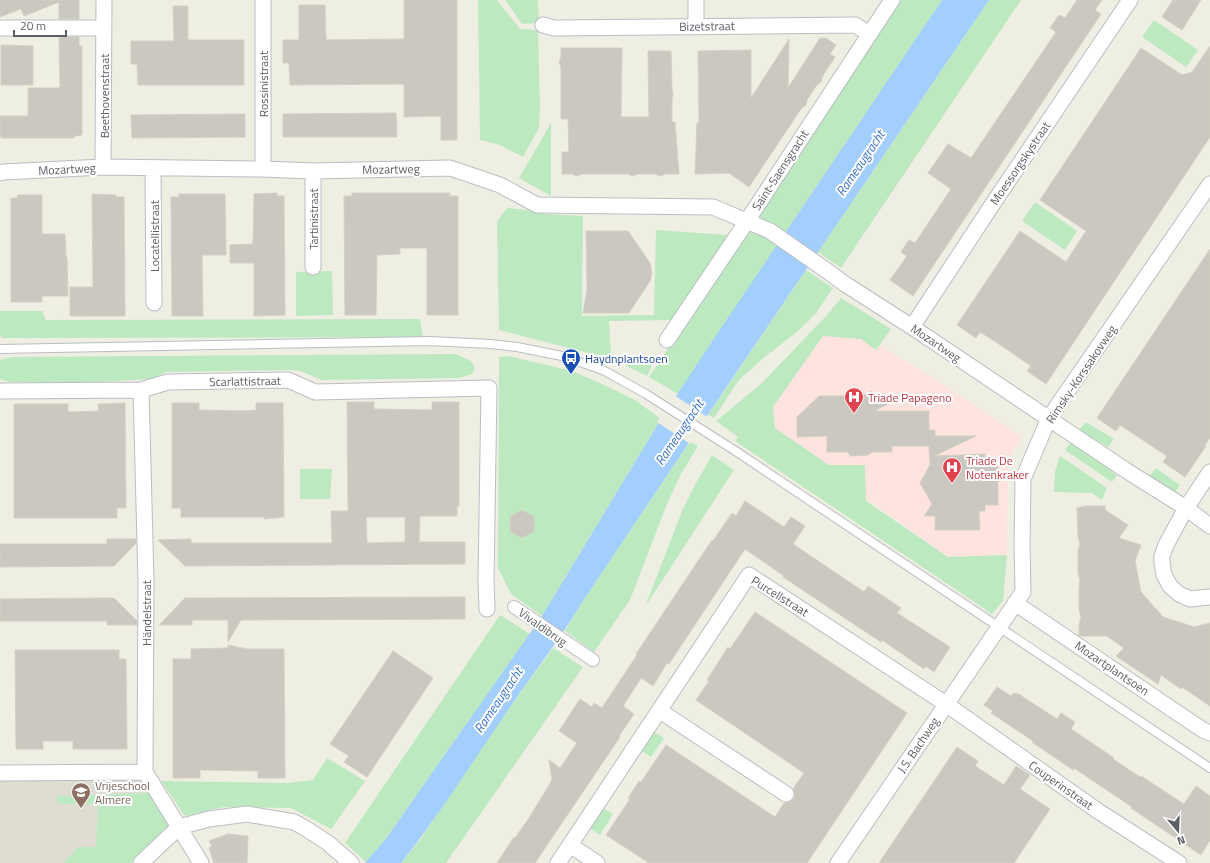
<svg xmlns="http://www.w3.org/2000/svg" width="1210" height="863" viewBox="0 0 1210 863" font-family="'Titillium Web',sans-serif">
<rect width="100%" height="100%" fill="#efeee3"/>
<path fill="#dfddd2" d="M142 780 173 825 131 863H0V781Z"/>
<path fill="#fee3de" d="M823 332 865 336 946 386 1022 437 1008 460 1007 555 948 557 773 431 771 405Z"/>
<path fill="#bde9c1" d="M478 0H497L520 29 538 30 540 106 539 128 523 157 500 145 480 140Z
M505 0H538L539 23 522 24Z
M899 0H942L678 394 649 377 770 197Z
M989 0H1021L841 268 818 252Z
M1154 20 1198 50 1186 67 1142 37Z
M551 123V196L519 178Z
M1035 202 1077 231 1065 250 1022 221Z
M507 208 526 210 544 214 583 216 582 316 654 315 656 230 729 235 675 320 609 321 611 355H657L647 376 612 359 499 330 497 221Z
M806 270 833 288 816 313 798 331 766 356 739 380 714 418 708 415Z
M332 271 333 315 296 316V272Z
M841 298 891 329 876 350 861 339 823 336 773 407 775 428 829 465H865L866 501 948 557 1007 555 1003 601 992 614 735 441 738 437 716 421 762 383 827 315Z
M0 311H42L46 320 420 319 423 337 2 338 0 335Z
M456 354 471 361 475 368 472 374 459 378 322 380 300 371 290 370 166 372 151 379 80 383 9 382 0 379V360L12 357Z
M508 356 572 371 602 384 635 400 661 419 542 616 511 594 498 568 499 357Z
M1086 422 1114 439 1108 447 1079 430Z
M690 441 698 446 681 474 667 504 630 600 594 652 565 631 581 604Z
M1071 442 1117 475 1112 482 1065 450Z
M712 455 734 470 645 607 682 511 696 483Z
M1060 456 1107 488 1102 500 1092 493 1054 492 1055 472Z
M1156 468 1180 485 1174 494 1150 475Z
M300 469H332L330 499H300Z
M500 615 530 634 406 810 388 836 366 862 345 843Z
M553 648 583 667 446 863H401L422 837 502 718Z
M653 731 664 738 651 757 640 750Z
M327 758 365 781 331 829 291 808 224 807 185 816 161 781 288 783 313 780Z
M151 793 173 825 131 863H64L78 847H96L98 804H57V796Z
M602 807 613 814 600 835 589 828Z"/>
<path fill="#a3cfff" d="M942 0H989L690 441 581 604C557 644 528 680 502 719 469 767 438 817 401 863H365L388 836 406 810 542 616 661 419 711 343Z"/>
<path fill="#efeee3" d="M674 395 709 418 690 444 657 422Z"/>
<path fill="#cac8c0" stroke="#d5d0c1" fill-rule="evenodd" d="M0 0H79V19H59V2L24 16 21 9 0 17Z
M404 0H457V140H441V116L404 117V84L290 85 289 63H283V40H299V5H325L326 40 404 39Z
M1077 0H1102L1095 10 1101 14 913 296 890 280 907 256 901 252 909 240 915 243 951 189 928 173 948 144 971 158 1056 32 1050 28 1059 15 1065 18Z
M1173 0H1201L1182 30 1162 17Z
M173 6H188V40H244V85H138L137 64H131V41H174Z
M59 37H79V46H82V135L75 136 74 138H1V136H0V116H28V88H60Z
M820 38H826L836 45 830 54 835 57 822 77 821 82 816 86 807 100 806 105 801 109 749 187 729 173 695 174 697 123H699L698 51 751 50V98L789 39 788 88Z
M1 45 33 46V85H1Z
M1210 46V137L1046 384 1027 371 1031 366 996 342 980 332 976 338 957 325 1020 231 1066 262 1086 231 1040 200 1141 48 1182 75 1192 72Z
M561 48H622L621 117H649L648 51H671L672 89 673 95 672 99V122H675L679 174H665L661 176 655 174H637L633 176 627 174H582L577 176 571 174H562V152H569L568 119H561V67L559 62 561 57Z
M396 113 397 137H283V114Z
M245 114V137L132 138 131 115Z
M277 193V196H284L285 315 254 316V263H230V245L253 244 254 194Z
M352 193H450V196H458V315H427V248H400V254L377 255 376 315H345L344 196H352Z
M92 194 116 195V197H124L125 316H70V287H93Z
M179 194H225L226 255H202L203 316H172L171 197H179Z
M17 195H42V234H65L66 257H67L68 296H42V302H11V198H18Z
M586 231H628L650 263 652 274 650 281 629 313H583L587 290Z
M1210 249V438L1205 445 1206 446 1185 477 1163 462 1167 456 1120 425 1116 431 1097 418Z
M871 391 874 396H905L874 411H929V430H935V436H976L934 456 985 454V460H998V505H985V511H979L980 530H935V516H924L932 504 920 483 930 465 929 446H892V452H872L868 455 851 456 847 452H827V436L797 437V417L819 396H845L847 392 860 395 866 394Z
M347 402H374V409L432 410V402H459V506H457V516H420L419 542H465V564L185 566 158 540 191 539V543H332L331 511H348ZM366 517H405V542L367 543Z
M125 403 126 508H117V518H14V404H68V412L99 411 98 404Z
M172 403H199V410L243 411 256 410V403H283L284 517 264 519V517H181V508H172Z
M745 501 784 527 791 517 805 526 793 544 864 592 868 586 901 608 897 613 950 647 934 672 926 666 924 669 882 640 881 642 783 577 784 576 745 549 669 664 667 663 653 686 641 678 623 706 634 714 619 736 620 737 535 863H497L514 837 515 838 529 818 552 780 549 760 560 768 577 743 559 731 580 699 592 707 594 703 602 708 637 655 636 654 712 540 713 541 732 513 736 516Z
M1085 506H1105V510L1128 525 1119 538 1141 545 1135 561 1141 592 1163 617 1194 627 1210 623V706L1182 687 1181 689 1161 675 1158 684 1116 656 1124 648 1107 636H1079V625L1081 617 1079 610V588L1080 580 1078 573V551L1080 544 1078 536 1077 508Z
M522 510 534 517V531L522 538 510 531V517Z
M107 539H136V543L114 566 0 567V544H107Z
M465 597V619L241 620 228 642V620H192V625H159L185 598Z
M100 598H114L137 621V625H107V621H0V599Z
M755 612 907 713 807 863H649L606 835 630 799 628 798 639 781 641 782 666 745 775 817 784 803 790 802 794 799 795 794 793 789 804 773 696 700 709 681 707 680 728 647 730 649Z
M228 645 247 649H284L285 778H258V771L200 770V778H173V659H191V649L228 648Z
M15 650H119V659H126L127 749H73V741H43V749H16Z
M393 651 433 678 367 777 344 762 349 756 330 744Z
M997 687 1011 696 1014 693 1017 695V693L1057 719 1061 713 1075 722 1071 729 1114 758 1113 759 1140 777 1141 776 1184 804 1196 786 1210 796V840L1201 855 1131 808 1132 807 1074 768 1073 770 1032 742 1033 741 991 713 993 711 984 705Z
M957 747 978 761 975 766 1004 785 1016 766 1030 775 1020 789 1050 809 1014 863H879Z
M228 834 248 836 247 863H214L209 848 212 846 209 841Z"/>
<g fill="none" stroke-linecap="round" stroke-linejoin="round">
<defs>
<path id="service" d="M0 349 429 341 491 344 517 347 562 356 603 370 646 394 734 450 1210 768"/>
<path id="pedestrian" d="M514 607 593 660"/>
<path id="minor" d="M263 0V169
M696 0V27
M543 25 554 28 855 25 870 34
M0 28H104
M103 167 104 0
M153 168 154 303
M313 171V267
M0 173 3 172 103 167 263 169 313 171 450 168 500 185 537 205 713 207 770 231 823 268 845 284 912 327 1127 471 1186 508 1210 526
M912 327 992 205 1130 0
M667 340 747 221 892 0
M141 390 146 581 145 772 201 863
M0 391 141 390 168 382 288 380 315 392 489 388 486 581 487 609
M1210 472 1186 508 1166 545 1162 556V563L1164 575 1170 586 1179 594 1190 599 1210 597
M1015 603 1179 714 1203 730 1210 733
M660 711 786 794
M0 773 145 772
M570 845 597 863
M141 863 179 827 209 819 247 814 294 822 305 828 328 843 351 863
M558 863 749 575 946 704 1098 811 1179 863
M838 863 1023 592 1022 545 1023 479 1049 418 1210 184"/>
</defs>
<use href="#service" stroke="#bbbdc3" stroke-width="10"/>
<use href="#pedestrian" stroke="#bbbdc3" stroke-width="14"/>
<use href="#minor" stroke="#bbbdc3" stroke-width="17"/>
<use href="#service" stroke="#fff" stroke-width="8"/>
<use href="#pedestrian" stroke="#fff" stroke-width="12"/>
<use href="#minor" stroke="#fff" stroke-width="15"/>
</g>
<defs>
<symbol id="bus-pin" viewBox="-11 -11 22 30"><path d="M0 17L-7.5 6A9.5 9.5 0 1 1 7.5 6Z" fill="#1a4fb4" stroke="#fff"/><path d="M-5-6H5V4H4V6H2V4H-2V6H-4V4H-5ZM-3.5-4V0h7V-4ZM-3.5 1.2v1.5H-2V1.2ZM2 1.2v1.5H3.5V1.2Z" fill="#fff"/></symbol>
<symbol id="hospital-pin" viewBox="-11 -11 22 30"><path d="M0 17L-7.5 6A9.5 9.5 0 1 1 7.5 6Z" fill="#e0444e" stroke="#fff"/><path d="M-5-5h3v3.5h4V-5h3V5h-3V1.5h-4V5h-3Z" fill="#fff"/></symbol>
<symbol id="school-pin" viewBox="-11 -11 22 30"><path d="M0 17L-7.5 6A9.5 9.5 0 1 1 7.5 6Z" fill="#8d6e63" stroke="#fff"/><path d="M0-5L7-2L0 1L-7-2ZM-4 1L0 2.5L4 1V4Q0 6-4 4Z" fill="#fff"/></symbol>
</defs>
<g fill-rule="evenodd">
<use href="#bus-pin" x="560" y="347" width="22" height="30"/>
<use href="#hospital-pin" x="843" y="386" width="22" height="30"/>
<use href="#hospital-pin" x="941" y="456" width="22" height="30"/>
<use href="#school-pin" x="70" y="781" width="22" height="30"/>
</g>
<g text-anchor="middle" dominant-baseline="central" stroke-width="4" stroke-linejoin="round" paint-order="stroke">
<g font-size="12" fill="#5b5f65" stroke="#fff">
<text transform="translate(707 26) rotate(-1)">Bizetstraat</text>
<text transform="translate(263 84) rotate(-90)">Rossinistraat</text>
<text transform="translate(104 96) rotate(-90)">Beethovenstraat</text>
<text transform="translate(1020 163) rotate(-56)">Moessorgskystraat</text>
<text transform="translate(67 169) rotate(-3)">Mozartweg</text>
<text transform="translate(391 169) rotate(-1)">Mozartweg</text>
<text transform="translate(780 170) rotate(-57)">Saint-Saensgracht</text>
<text transform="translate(313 219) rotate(-90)">Tartinistraat</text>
<text transform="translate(154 236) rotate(-90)">Locatellistraat</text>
<text transform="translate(936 343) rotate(34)">Mozartweg</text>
<text transform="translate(1081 374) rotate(-56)">Rimsky-Korssakovweg</text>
<text transform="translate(245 381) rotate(-1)">Scarlattistraat</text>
<text transform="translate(780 596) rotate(32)">Purcellstraat</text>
<text transform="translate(146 613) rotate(-90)">Händelstraat</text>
<text transform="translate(543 627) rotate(35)">Vivaldibrug</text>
<text transform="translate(1112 668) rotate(34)">Mozartplantsoen</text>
<text transform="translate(918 745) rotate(-56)">J.S. Bachweg</text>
<text transform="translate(1061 785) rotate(35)">Couperinstraat</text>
</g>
<g font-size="12" fill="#164399" stroke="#fff" text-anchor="start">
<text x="585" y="358">Haydnplantsoen</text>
</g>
<g font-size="12" fill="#be3a42" stroke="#fff" text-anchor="start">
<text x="868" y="397">Triade Papageno</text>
<text x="966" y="460">Triade De<tspan x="966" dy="14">Notenkraker</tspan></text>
</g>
<g font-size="12" fill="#785e54" stroke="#fff" text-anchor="start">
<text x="95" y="785">Vrijeschool<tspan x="95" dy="14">Almere</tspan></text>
</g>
<g font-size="13" font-style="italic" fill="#3871c6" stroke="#fff">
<text transform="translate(860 163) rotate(-56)">Rameaugracht</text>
<text transform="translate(679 432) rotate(-56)">Rameaugracht</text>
<text transform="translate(498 700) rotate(-56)">Rameaugracht</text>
</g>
</g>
<g transform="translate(1178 831) rotate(161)" stroke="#ffffff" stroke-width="3" paint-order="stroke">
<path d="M0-3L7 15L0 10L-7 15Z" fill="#5b5f65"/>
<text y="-6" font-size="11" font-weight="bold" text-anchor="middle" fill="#5b5f65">N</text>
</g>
<path d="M14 30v6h52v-6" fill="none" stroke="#5b5f65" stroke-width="2"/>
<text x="20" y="30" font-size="12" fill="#5b5f65" stroke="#ffffff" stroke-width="3" paint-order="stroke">20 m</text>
</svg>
